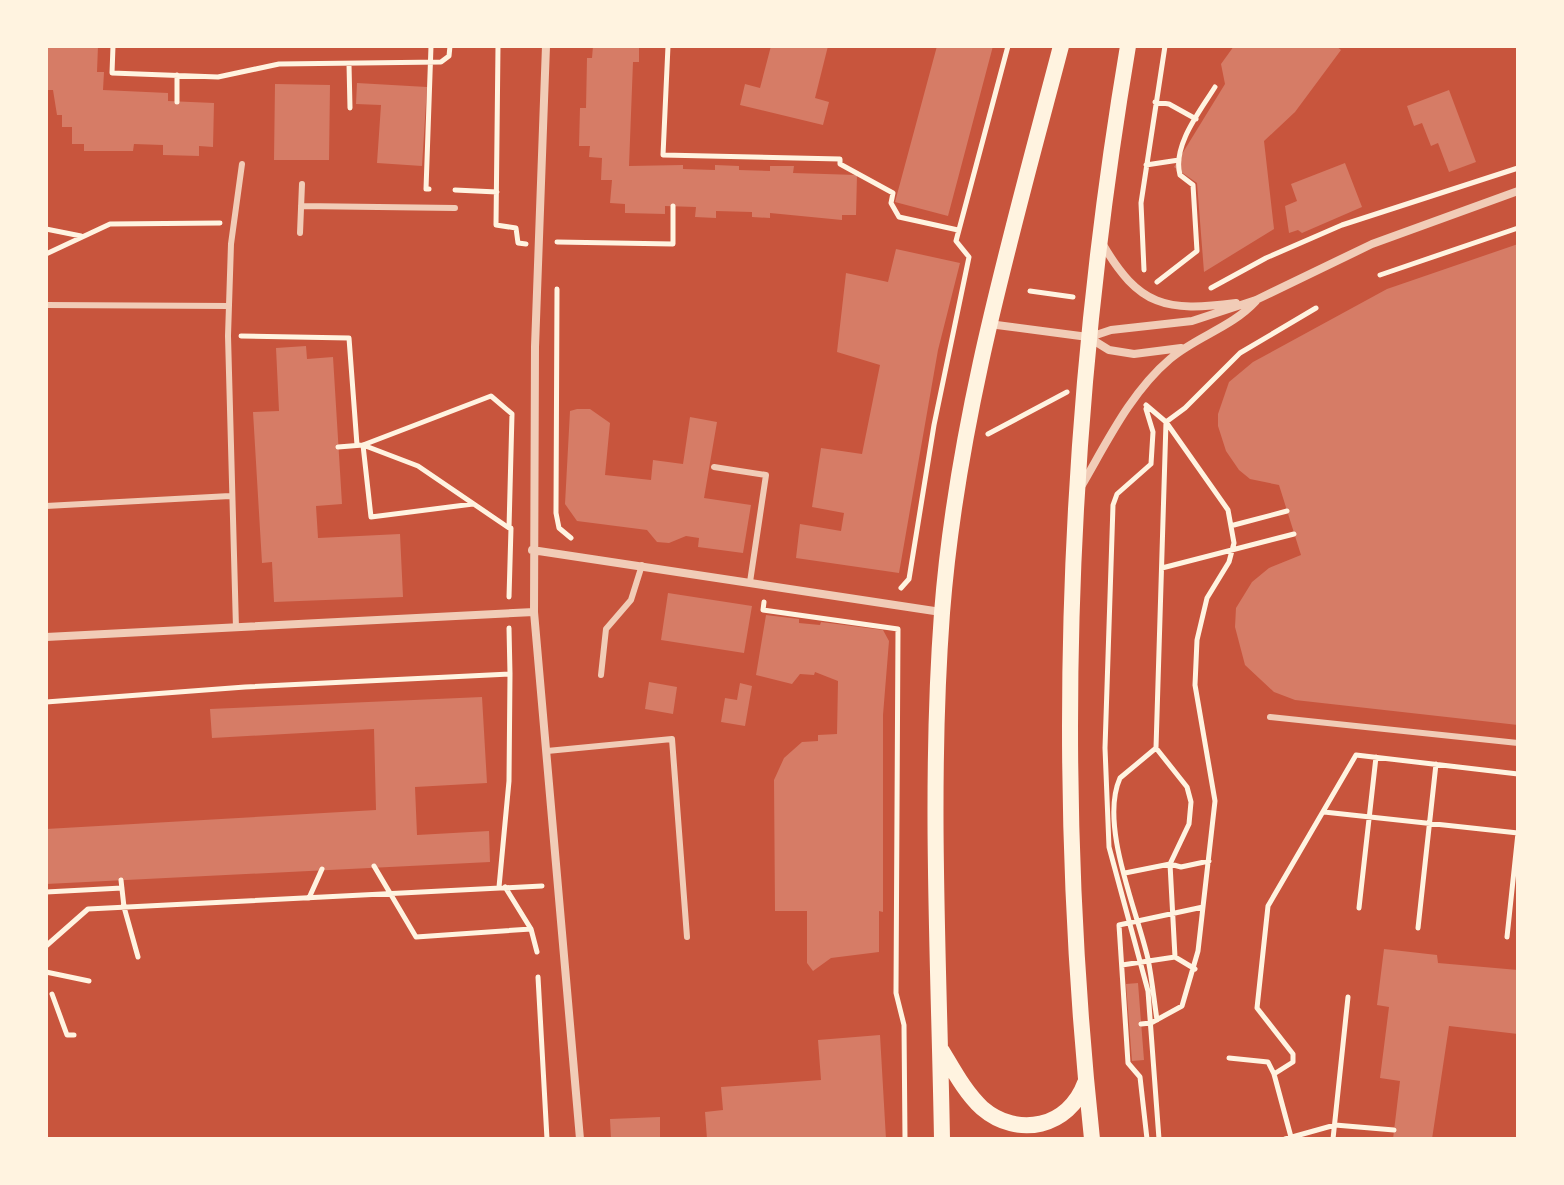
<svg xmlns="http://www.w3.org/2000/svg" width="1564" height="1185" viewBox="0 0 1564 1185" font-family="Quicksand,sans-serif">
<rect width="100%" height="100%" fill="#c8553d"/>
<path fill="#d67c66" d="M46 46H98L97 72H104L103 90 168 93V101L214 103 213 147 199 146V156L163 155V145L134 144 133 151H84V144H72V127H62V115H57L53 90H46Z
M593 46H639V62H633L629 166 683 165V169L715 170V165L739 166V170L770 171V166H794L793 173 857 175 856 215H842V220L770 213V218L752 217V212L716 211V218L695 217 696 207 665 206V214L625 213V204L610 203 612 180H601L602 158 589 157 590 146H579L580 108H586L587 58H592Z
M771 46H828L815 98 829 102 823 125 740 105 745 84 760 88Z
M937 46H993L948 216 895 202Z
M1234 46H1336L1341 50 1295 112 1264 141 1274 229 1204 272 1197 183 1174 167 1225 84 1221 64Z
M357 83 427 87 422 166 377 163 381 105 356 104Z
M275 84 330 85 329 160H274Z
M1449 90 1476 162 1449 172 1438 143 1431 146 1422 123 1414 126 1407 106Z
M1345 163 1362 207 1302 233 1298 230 1289 233 1285 206 1297 201 1291 184Z
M1518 244V725L1295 700 1274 692 1245 665 1235 627 1236 608 1252 582 1269 568 1301 555 1279 485 1250 479 1239 470 1226 451 1218 426V414L1229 382 1253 362 1387 289Z
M896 249 960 263 938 350 899 573 796 558 800 524 841 531 844 513 812 507 821 448 862 454 880 365 837 352 846 273 888 282Z
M306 346 307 359 333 357 342 504 316 506 318 538 400 534 403 597 274 602 272 562 262 563 253 412 279 411 276 348Z
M577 409H590L610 423 605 475 651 480 653 460 683 464 690 417 717 422 704 498 751 505 743 553 698 547 699 538 686 536 669 543 657 542 647 530 577 521 565 504 570 411Z
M668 593 752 606 744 653 661 640Z
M766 615 799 619V623L820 625 821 622 883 630 889 641 883 715V912L879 911V952L831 958 813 971 807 963V911H775L774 780 784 758 802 742 818 741V735L837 734 838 681 815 672 814 675 800 674 792 684 756 675Z
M649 682 677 687 673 714 645 709Z
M740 683 752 686 745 726 721 722 725 698 737 700Z
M482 697 487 783 415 787 417 835 489 831 490 862 46 884V829L376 810 374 729 212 738 210 709Z
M1384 949 1437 955 1438 963 1518 970V1034L1449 1026 1432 1139H1393L1400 1081 1380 1078 1389 1007 1377 1005Z
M1138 983 1144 1060 1132 1061 1126 984Z
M880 1035 886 1139H707L705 1112 723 1110 721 1087 821 1080 818 1040Z
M660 1117V1139H611L610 1119Z"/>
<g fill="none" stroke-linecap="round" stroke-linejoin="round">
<path stroke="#fff3e0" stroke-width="5" d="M113 46 112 73 218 77 279 64 441 62 449 56 450 46
M498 46 496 225 516 228 518 243 526 244
M668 46 663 155 840 159V164L893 193 891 203 899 217 958 230
M349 64 350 108
M177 102V75
M1155 102 1169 104 1196 119
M1146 165 1179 160
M429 189H426L431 46
M455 190 497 192
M46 229 81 236
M557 242 673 244V206
M46 254 110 224 220 223
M1144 270 1141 203 1165 46
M1380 275 1518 228
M1157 282 1197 251 1193 185 1180 175C1172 146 1200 111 1215 87
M1211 288 1266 258 1342 225 1518 168
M557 289 556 513 559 528 571 538
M1030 291 1073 297
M241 336 349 338 357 445
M1146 405 1166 422 1156 748 1120 778C1099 825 1137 910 1148 959 1152 979 1154 1000 1157 1020
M1146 409 1153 432 1151 464 1117 494 1113 505 1105 748 1109 847 1148 991 1159 1139
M988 434 1067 392
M363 445 371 517 473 504
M338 447 363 445 491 396 512 414 509 528 418 466 363 445
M1234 525 1287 511
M1162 568 1294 534
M901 588 909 579 934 425 969 257 956 241 1008 46
M509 597 511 528
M764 602 763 610 898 629 896 993 904 1025 905 1139
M46 702 245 687 510 674 509 628
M1156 748 1187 787 1191 802 1189 824 1170 864 1175 957 1195 969
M1324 812 1518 833
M374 866 416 937 531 929
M1125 873 1170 864 1181 867 1209 861
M121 880 124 907 138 957
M499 887 509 781 510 674
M505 887 531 929 537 952
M46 892 122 888
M309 898 322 869
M1359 908 1376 757
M1418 928 1436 764
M1507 937 1518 833
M46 946 88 909 542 886
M1122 965 1175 957
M46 972 89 981
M538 977 547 1139
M52 994 67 1035H74
M1141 1024 1151 1023 1182 1006 1198 951 1215 801 1195 685 1197 640 1207 598 1229 562 1234 543 1228 510 1166 422 1185 408 1240 353 1316 308
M1229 1058 1268 1062 1274 1074
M1291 1137 1274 1074 1293 1062V1054L1257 1008 1268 906 1356 755 1518 774
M1147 1139 1140 1077 1128 1063 1119 925 1203 907
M1285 1139 1335 1125 1394 1130
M1333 1139 1348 997"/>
<path stroke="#f1ccb7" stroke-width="6" d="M301 206 455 208
M300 233 302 184
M46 305 229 306
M714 467 766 475 750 582
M46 506 230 496
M236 628 228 336 231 244 242 164
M601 675 606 629 631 600 642 565
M1270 717 1518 743
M547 751 672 739 687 937"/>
<path stroke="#f1ccb7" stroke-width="8" d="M546 46 535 347 534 612 580 1139
M1102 243C1139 307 1166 312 1236 303
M989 324 1088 337 1109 350 1134 354 1181 348
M1090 337 1111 330 1192 321 1256 300 1372 244 1518 191
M1082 485C1107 442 1131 392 1170 359 1197 336 1231 328 1256 301
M532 550 941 612
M46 637 534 612"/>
<path stroke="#fff3e0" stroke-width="16" d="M942 1051C954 1071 965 1092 982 1108 1018 1139 1069 1127 1085 1083
M942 1139C939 964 929 788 942 613 957 420 1012 233 1061 46
M1092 1139C1053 775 1067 407 1128 46"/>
</g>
<rect width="1564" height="1185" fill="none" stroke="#fff3e0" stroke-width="96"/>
</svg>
